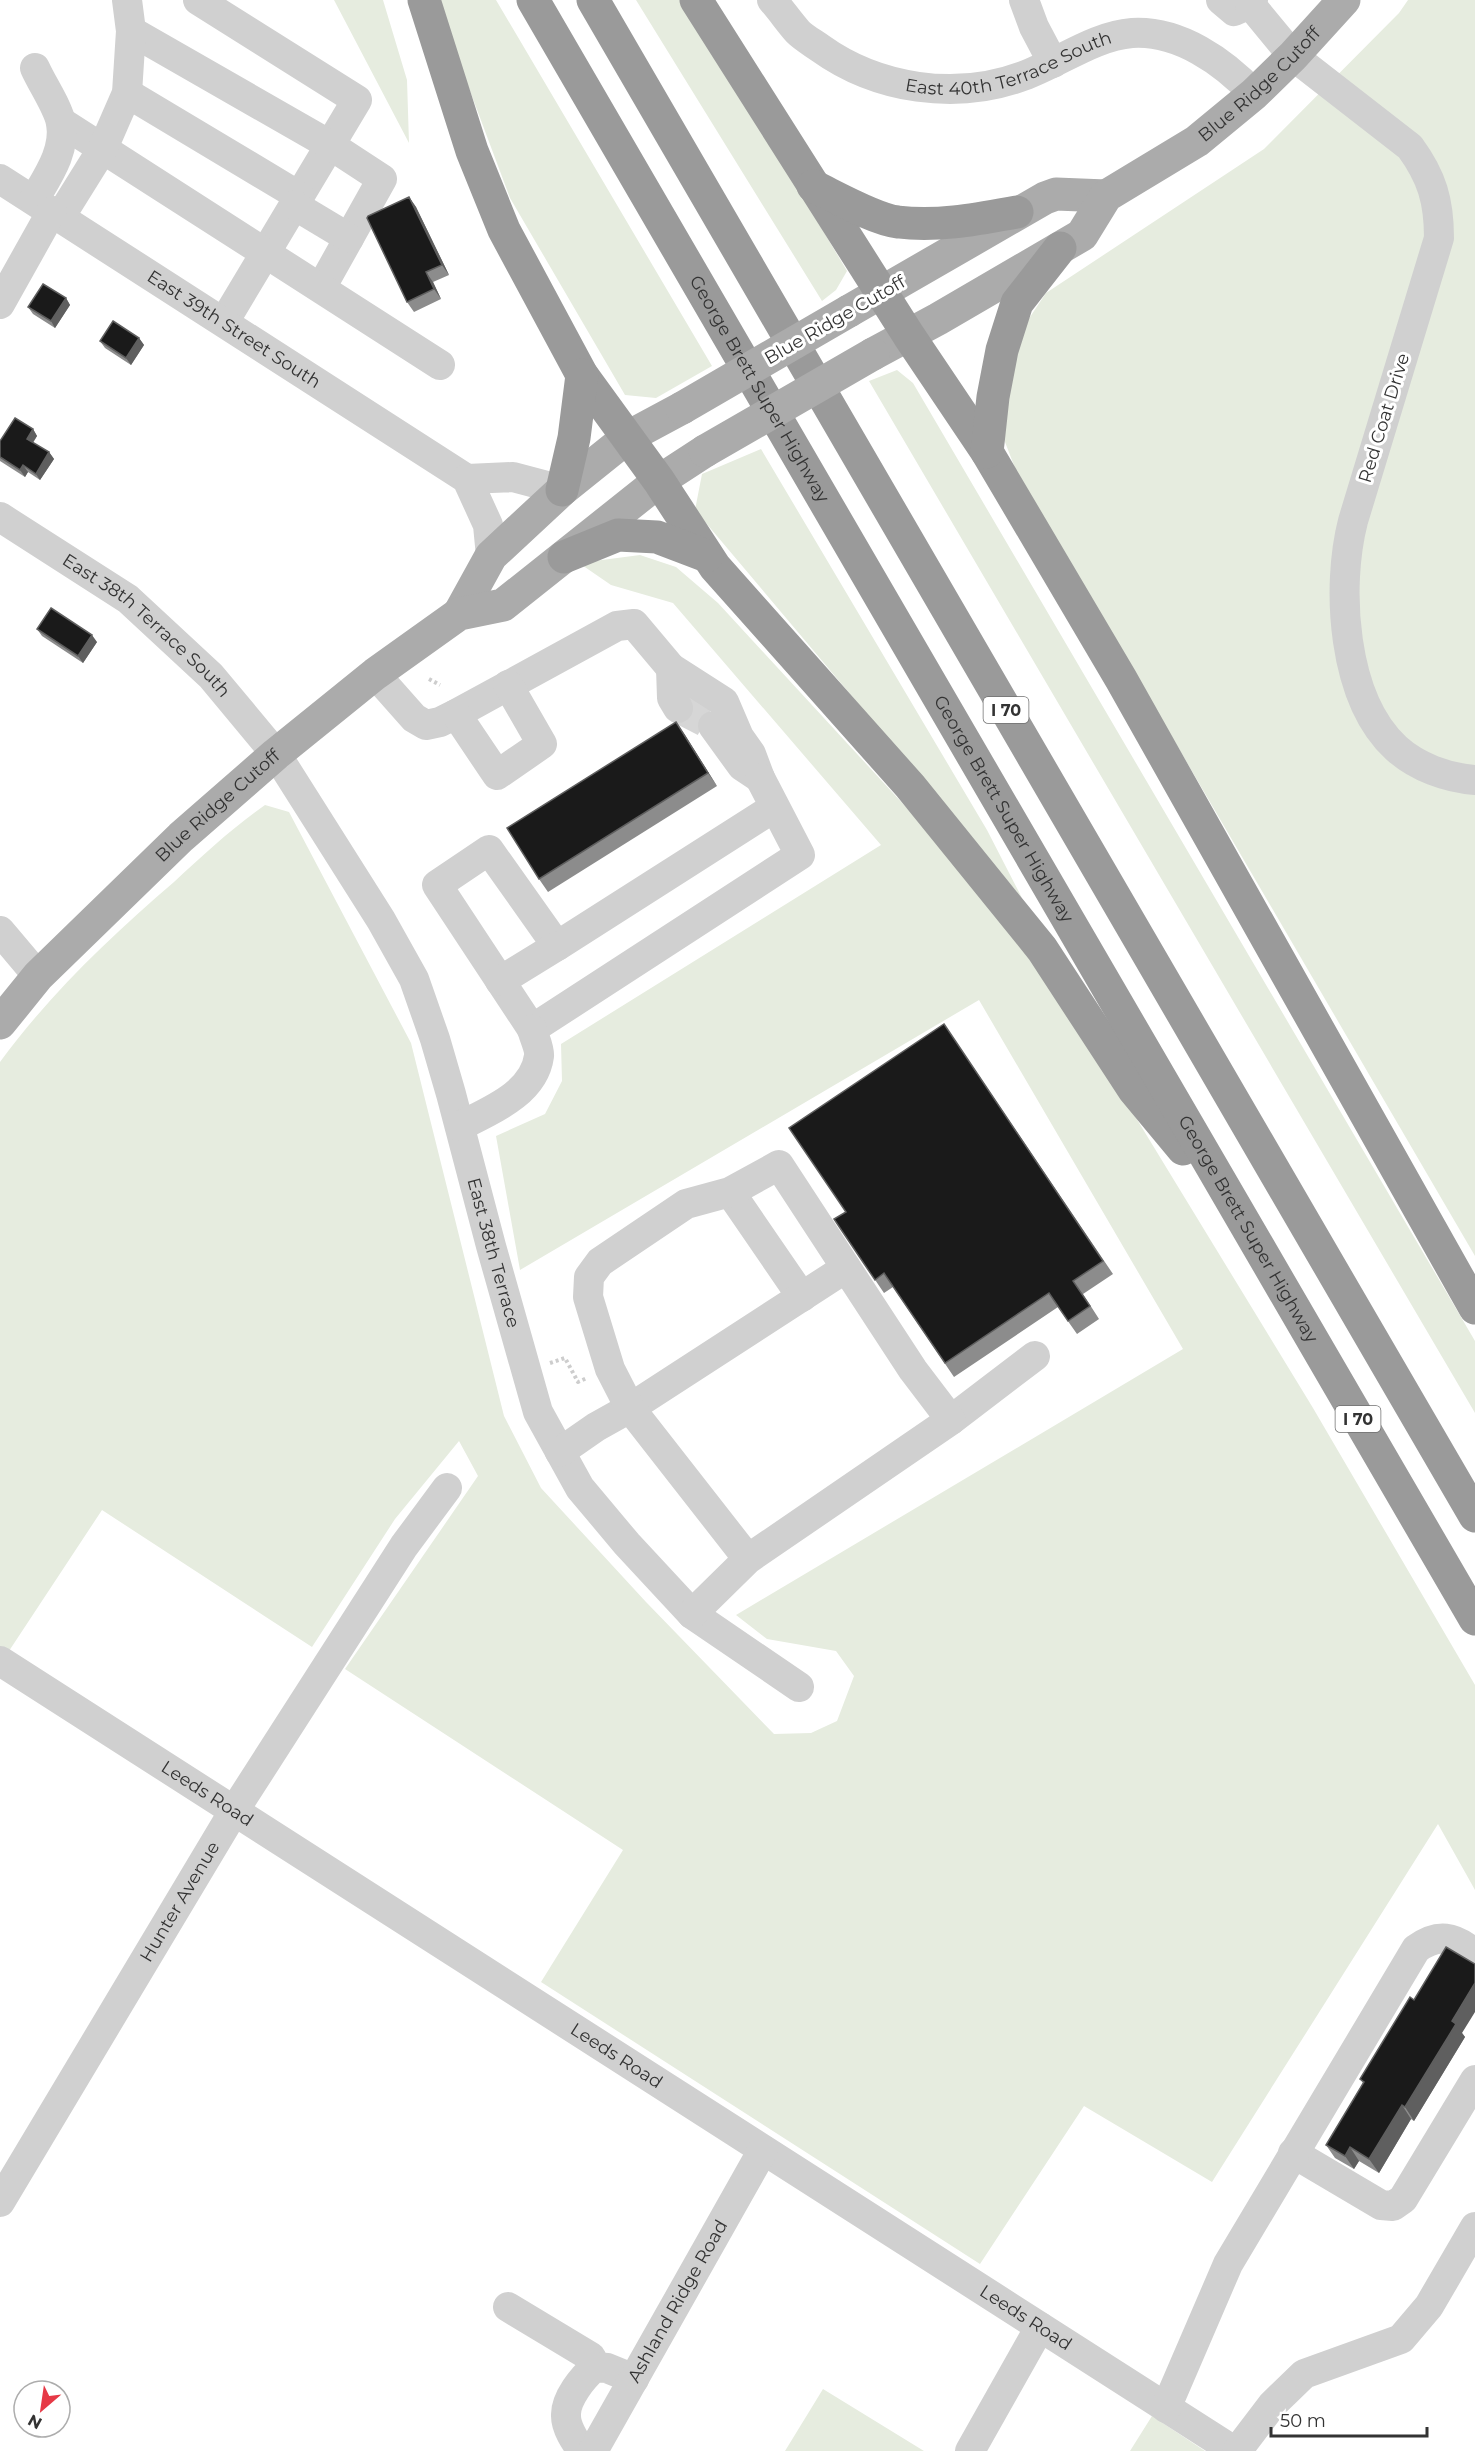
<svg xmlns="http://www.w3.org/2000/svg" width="1475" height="2451" viewBox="0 0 1475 2451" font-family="Montserrat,sans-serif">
<rect width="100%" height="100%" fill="#fff"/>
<path fill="#e6ecdf" d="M334 0H383L407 80 409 143Z
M436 0H496L712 366 656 398 625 395 510 198Z
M636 0H686L847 271 836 290 822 301Z
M1408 0H1475V1256L1015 468 1000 429 1022 329 1046 293 1264 149 1399 13Z
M897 370 913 383 1475 1341V1413L869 381Z
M761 449 987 830 1022 898 695 510 702 474Z
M640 555 676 567 718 603 998 907 1094 1049 1313 1408 1475 1685V1890L1438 1824 1212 2182 1084 2106 980 2264 541 1982 623 1850 345 1669 478 1476 459 1441 395 1519 312 1647 102 1510 7 1654 0 1650V1062C49 995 111 936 174 882 203 855 232 828 265 805L289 812 411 1043 504 1416 541 1488 646 1602 774 1734 811 1733 837 1721 854 1676 836 1651 767 1639 736 1615 1183 1349 979 1000 520 1270 496 1136 545 1114 562 1081 561 1044 881 845 673 603 611 585 579 563Z
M823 2389 924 2451H785Z
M1152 2416 1205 2451H1130Z"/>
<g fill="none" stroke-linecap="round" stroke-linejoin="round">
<path stroke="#d6d6d6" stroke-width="30" stroke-dasharray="30 15" stroke-linecap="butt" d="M678 708 713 726"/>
<path stroke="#cdcdcd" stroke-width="4" stroke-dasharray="3 3" stroke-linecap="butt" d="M429 679 440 685
M550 1363 565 1358 578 1382 587 1378"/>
<g stroke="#d0d0d0" stroke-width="30">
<path d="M198 0 357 100 224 322"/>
<path id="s1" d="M772 0C781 10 789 22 798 32 804 38 813 43 820 48 877 89 956 101 1023 76 1059 63 1094 36 1132 33 1179 30 1224 62 1254 94"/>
<path d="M1024 0 1034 27 1053 63"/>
<path d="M1221 0 1234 11 1250 4 1253 0"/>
<path d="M1250 4 1293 56 1410 147C1432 177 1439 201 1439 238L1353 521C1336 587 1342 698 1396 748 1417 767 1447 778 1475 780"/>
<path d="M131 31 330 145 382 179 321 288"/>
<path d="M127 93 299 196"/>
<path d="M61 122 440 365"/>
<path id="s2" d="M0 179 467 479 488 525 491 556"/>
<path d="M34 200C47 177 66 151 61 123 58 107 42 84 35 68"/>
<path d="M294 205 349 238"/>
<path d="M60 217 103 148 127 93 131 31 127 0"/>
<path d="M0 304 52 211"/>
<path d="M467 479 513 477 562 490"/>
<path id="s3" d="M0 517 128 599 211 676 276 754 381 920 414 979 435 1039 451 1094 491 1246 538 1412 580 1488 627 1544 692 1614 799 1687"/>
<path d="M375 674 414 718 426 725 440 722 456 714 617 626 634 624 671 668"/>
<path d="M678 708 672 698 671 668 724 702 739 737 751 754 760 778 742 766 713 726"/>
<path d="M456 714 497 775 542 744 508 685"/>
<path d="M760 778 800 855 532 1029 437 885 489 850 557 946 775 807"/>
<path d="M0 931 38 976"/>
<path d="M500 981 557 946"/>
<path d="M460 1126C489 1111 534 1094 539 1056 540 1049 534 1037 532 1029"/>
<path d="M730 1192 802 1297"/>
<path d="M951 1420 1035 1356"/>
<path d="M560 1452 596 1427 630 1408 846 1268"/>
<path d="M692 1614 748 1559 951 1420 913 1370 779 1165 730 1192 686 1204 600 1262 589 1277 588 1297 610 1369 630 1408 748 1559"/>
<path id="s4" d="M0 1661 1234 2451"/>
<path d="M1293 2153 1381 2205 1393 2206 1403 2199 1475 2080"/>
<path id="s5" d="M0 2202 234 1811 404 1546 447 1488"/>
<path d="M508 2307 591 2357 595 2367"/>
<path d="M1166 2408 1228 2264 1416 1949C1438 1933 1454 1936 1475 1954"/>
<path d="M582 2451C575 2441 566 2428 566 2416 565 2399 583 2377 595 2367L607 2368 634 2379"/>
<path id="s6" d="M593 2451 763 2150"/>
<path d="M970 2451 1040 2327"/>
<path d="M1237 2451 1272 2405 1304 2374 1401 2339 1429 2306 1475 2227"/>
</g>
<g stroke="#ababab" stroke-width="33">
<path d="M849 311 1045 198 1056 194 1106 196"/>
<path id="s7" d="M873 354 938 319 1082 235 1106 196 1197 141 1254 94 1293 56 1344 0"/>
<path d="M459 614 491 556 562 490 628 437 682 408"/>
<path id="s8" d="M0 1023 38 976 181 837 276 754 375 674 459 614 503 605 659 481 705 451"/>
</g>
<g stroke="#9a9a9a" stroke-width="33">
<path d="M424 0 472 151 504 230 582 375 659 481 715 567 910 786 1042 949 1134 1090 1183 1149"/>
<path id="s9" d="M533 0 1475 1619"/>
<path d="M593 0 1475 1516"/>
<path d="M696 0 909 336 987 452 1121 679 1475 1308"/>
<path d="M813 186C834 196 876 220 898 222 938 227 978 219 1017 212"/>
<path d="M987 452 993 397 1002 350 1017 303 1060 248"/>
<path d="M562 490 574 438 582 375"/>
<path d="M564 557 618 535 657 537 707 556"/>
</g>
<path stroke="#ababab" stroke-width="33" d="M682 408 849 311
M705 451 873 354"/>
</g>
<path fill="#8c8c8c" d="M409 197 416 207 449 275 433 282 441 299 414 312 407 302Z
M66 298 70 305 55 328 33 314 28 307Z
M139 338 144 345 131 365 105 348 100 341Z
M33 429 37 436 33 443 49 452 54 459 40 480 28 472 25 477 0 461V441Z
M37 629 97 642 83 663 42 636Z
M676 722 717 786 548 892 539 879Z
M944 1024 1113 1274 1083 1294 1099 1319 1077 1334 1058 1307 954 1377 893 1287 884 1293 840 1228 846 1212Z
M1462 2033 1465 2037 1414 2121 1411 2119 1379 2173 1359 2161 1354 2169 1335 2158 1326 2145 1363 2083 1360 2079Z"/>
<path fill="#5f5f5f" d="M409 197 416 207 449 275 442 265Z
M426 272 433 282 441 299 434 289Z
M66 298 70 305 55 328 51 321Z
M139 338 144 345 131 365 126 358Z
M33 429 37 436 31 445 27 439Z
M49 452 54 459 40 480 36 474Z
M23 465 28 472 25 477 20 470Z
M92 635 97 642 83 663 78 656Z
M676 722 685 735 717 786 708 773Z
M1475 1983V2012L1462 2033 1465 2037 1414 2121 1405 2107 1452 2021Z
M1402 2105 1411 2119 1379 2173 1369 2159Z
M1350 2147 1359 2161 1354 2169 1345 2156Z"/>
<path fill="#1a1a1a" stroke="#5f5f5f" stroke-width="1.5" d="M409 197 442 265 426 272 434 289 407 302 367 218 368 216Z
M43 284 66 298 51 321 28 307Z
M113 321 139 338 126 358 100 341Z
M15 418 33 429 27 439 49 452 36 474 23 465 20 470 0 457V441Z
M51 608 92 635 78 656 37 629Z
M676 722 708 773 539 879 507 828Z
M944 1024 1103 1261 1073 1281 1090 1306 1068 1321 1049 1293 945 1363 884 1273 875 1280 840 1228 834 1219 846 1212 789 1128Z
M1446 1947 1475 1964V1983L1452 2021 1456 2024 1405 2107 1402 2105 1369 2159 1350 2147 1345 2156 1326 2145 1364 2082 1360 2079 1410 1997 1414 2000Z"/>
<g text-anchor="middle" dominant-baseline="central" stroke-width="6" stroke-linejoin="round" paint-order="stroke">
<g fill="#fff" stroke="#707070" stroke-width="1.5">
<rect x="983.5" y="697" width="45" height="26" rx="4.5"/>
<rect x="1335.5" y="1406" width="45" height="26" rx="4.5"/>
</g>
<g font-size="16" font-weight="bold" fill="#333">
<text x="1006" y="710">I 70</text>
<text x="1358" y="1419">I 70</text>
</g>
<g font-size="18" fill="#333" stroke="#fff">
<text stroke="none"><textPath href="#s1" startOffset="270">East 40th Terrace South</textPath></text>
<text stroke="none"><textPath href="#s7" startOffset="477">Blue Ridge Cutoff</textPath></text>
<text transform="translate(835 320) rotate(-30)">Blue Ridge Cutoff</text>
<text stroke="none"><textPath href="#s2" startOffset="278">East 39th Street South</textPath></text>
<text stroke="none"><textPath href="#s9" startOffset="450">George Brett Super Highway</textPath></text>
<text transform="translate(1384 418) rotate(-73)">Red Coat Drive</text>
<text stroke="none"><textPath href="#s3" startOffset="183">East 38th Terrace South</textPath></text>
<text stroke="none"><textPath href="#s8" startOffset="308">Blue Ridge Cutoff</textPath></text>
<text stroke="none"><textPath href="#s9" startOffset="936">George Brett Super Highway</textPath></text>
<text stroke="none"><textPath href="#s9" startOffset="1422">George Brett Super Highway</textPath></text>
<text stroke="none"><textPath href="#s3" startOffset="916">East 38th Terrace</textPath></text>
<text stroke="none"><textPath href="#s4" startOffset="246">Leeds Road</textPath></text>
<text stroke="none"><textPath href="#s5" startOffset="350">Hunter Avenue</textPath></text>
<text stroke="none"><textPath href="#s4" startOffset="732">Leeds Road</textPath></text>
<text stroke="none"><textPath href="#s6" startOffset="172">Ashland Ridge Road</textPath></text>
<text stroke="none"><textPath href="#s4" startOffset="1218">Leeds Road</textPath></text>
</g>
</g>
<g transform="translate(42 2409) rotate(209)"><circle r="28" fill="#ffffff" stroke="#adadad" stroke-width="1.5"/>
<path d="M0-4.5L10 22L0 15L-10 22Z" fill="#e63946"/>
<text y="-9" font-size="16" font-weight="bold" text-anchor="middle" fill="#333333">N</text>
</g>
<path d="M1271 2427v9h156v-9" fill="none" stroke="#333333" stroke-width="3"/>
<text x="1280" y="2427" font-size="18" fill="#333333" stroke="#ffffff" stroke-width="4.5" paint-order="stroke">50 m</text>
</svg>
